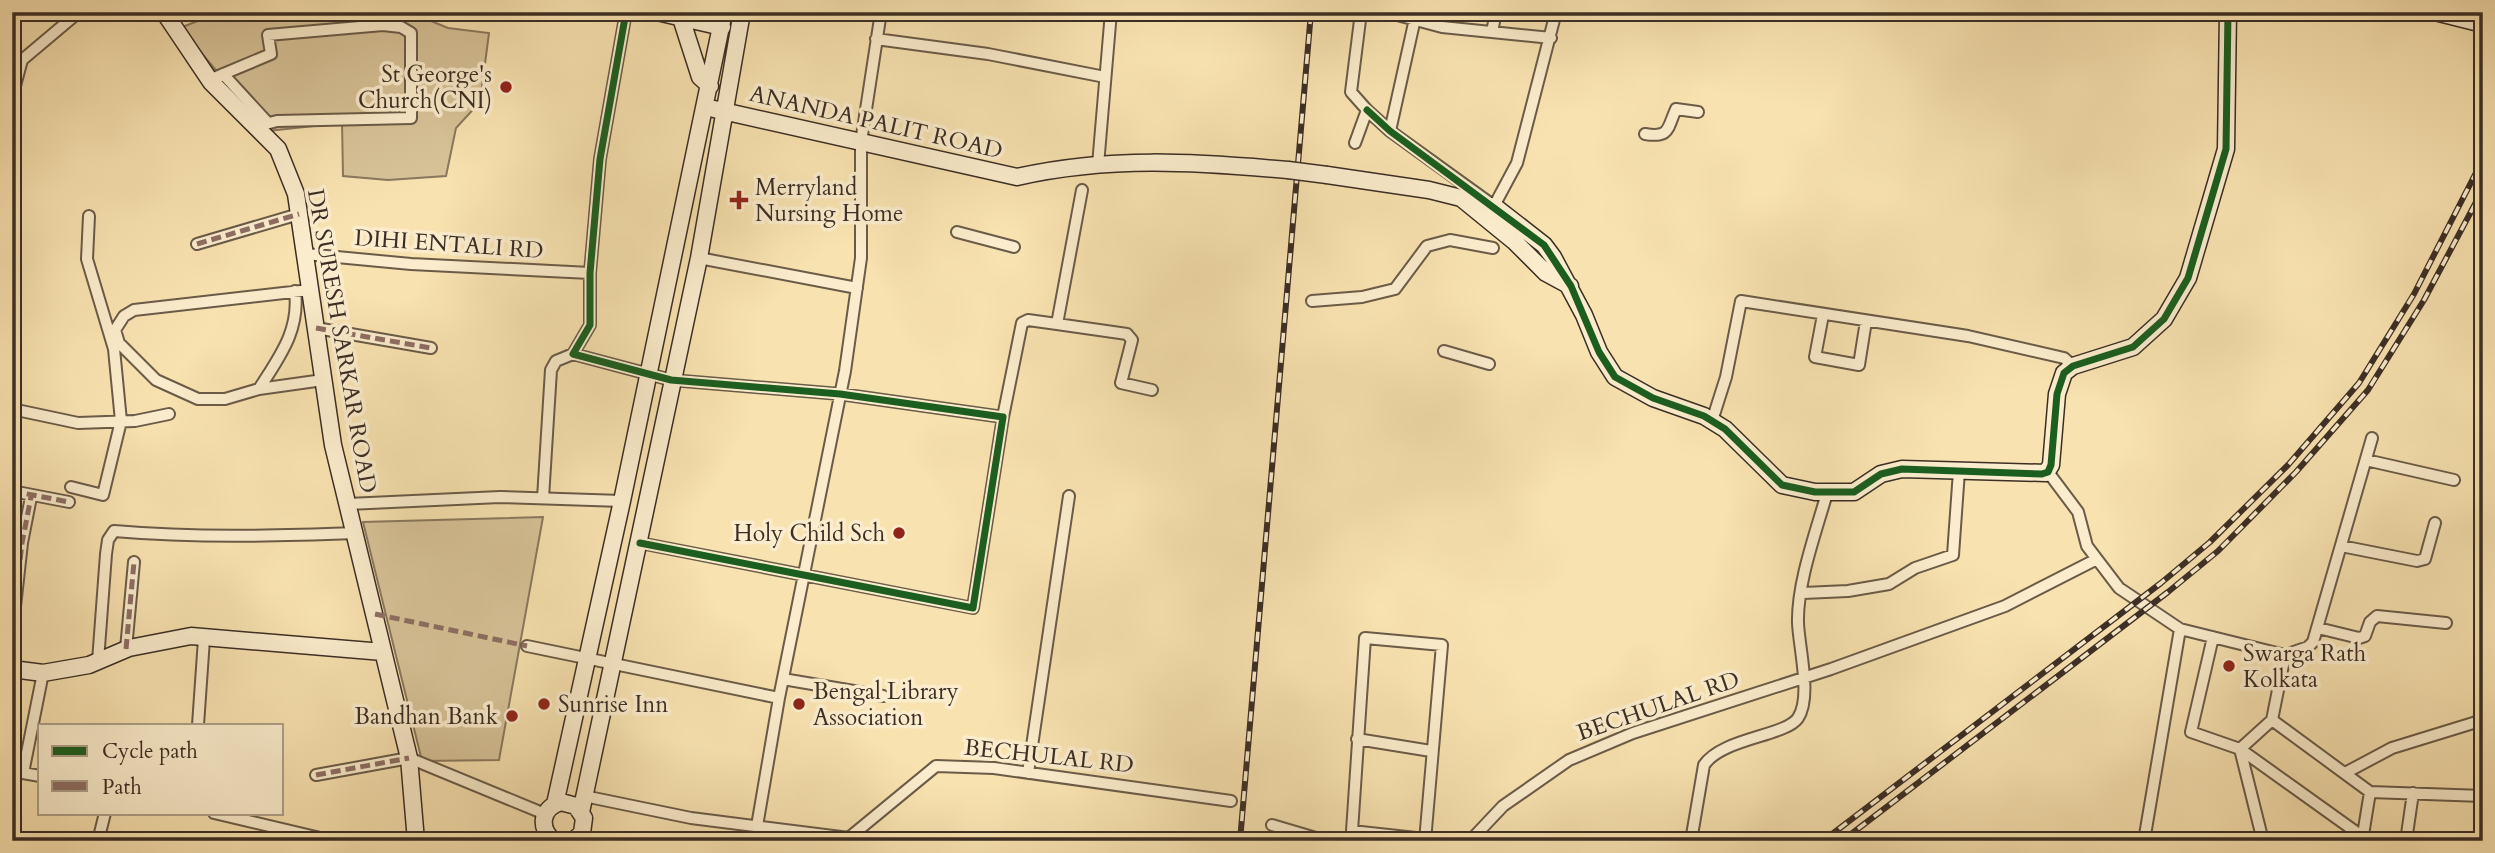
<svg xmlns="http://www.w3.org/2000/svg" width="2495" height="853" viewBox="0 0 2495 853" font-family="Cardo,serif">
<rect width="100%" height="100%" fill="#f8e2b0"/>
<filter id="stains"><feTurbulence type="fractalNoise" baseFrequency=".00286" numOctaves="4"/><feColorMatrix values="0 0 0 0 .2 0 0 0 0 .09 0 0 0 0 .02 0 0 0 .5 -.17"/></filter>
<radialGradient id="worn" r=".72"><stop offset=".6" stop-color="#630" stop-opacity="0"/><stop offset="1" stop-color="#630" stop-opacity=".3"/></radialGradient>
<path fill="#d8c398" stroke="#8a785e" stroke-width="2" d="M220 12H399L419 16 448 28 489 33 480 102 456 128 446 176 388 180 343 176 342 123 268 131 180 28Z
M543 517 499 760 422 761 363 522Z"/>
<g fill="none" stroke-linecap="round" stroke-linejoin="round">
<defs>
<path id="street" d="M626 12 600 159 590 273V325L573 354 671 380 840 394 1003 417 973 608 640 543
M1386 12 1442 27 1551 38
M1492 32 1496 12
M876 39 988 54 1105 77
M223 74 268 123
M209 80 271 54 268 35 383 25 401 27 411 33V118L277 121 255 127
M12 97 22 60 79 12
M1367 110 1390 131 1494 206 1517 163 1556 12
M1390 131 1416 14
M1645 134C1670 138 1667 129 1676 109L1698 112
M1355 143 1367 110 1351 92 1361 12
M1098 165 1111 12
M957 232 1014 247
M197 244 299 214
M305 254 411 264 590 273
M699 258 857 288
M310 290 134 310 124 316 115 330 119 343 156 380 198 399H225L259 389 323 380
M1312 301 1362 297 1395 289 1427 246 1450 240 1493 248
M1823 315 1815 357 1859 365 1866 321
M1057 324 1127 334 1132 340 1121 383 1152 390
M316 328 431 348
M1444 351 1489 364
M259 389C279 357 300 331 295 291
M12 409 78 423 135 421 169 414
M1003 417 1022 323 1028 320 1057 324 1082 190
M1712 421 1726 377 1741 301 1968 336 2064 358 2073 366
M2366 460 2454 480
M2048 472 2078 512 2087 546 2119 588 2180 629 2285 655 2272 720 2370 792 2483 796
M71 487 103 495 121 421 114 349 87 259 89 216
M12 491 69 502
M543 498 551 370 556 361 573 354
M348 504 500 497 622 501
M2341 546 2417 561 2425 559 2435 523
M1803 593 1848 591 1889 584 1915 568 1953 555 1959 471
M2318 628 2359 638 2365 636 2370 622 2377 616 2446 623
M12 634 22 543 31 497
M2213 637 2191 732 2240 749 2363 837
M527 646 779 698
M126 649 134 562
M2285 655 2308 647 2313 642 2372 438
M98 661 106 554 108 540 114 531C195 538 275 536 356 533
M783 679 883 696
M2479 721 2483 694
M198 725 204 639
M1357 739 1431 751
M1028 773 1069 496
M2345 773 2392 748 2483 720
M316 775 409 758 545 814
M40 776 23 773 43 673
M584 796 691 818 849 838
M214 813 333 841
M1272 825 1326 841
M757 826 779 698 845 371 861 258V142L881 12
M98 841 105 813
M845 841 936 766 994 768 1231 801
M1102 841H1122
M1425 841 1442 645 1365 638 1352 831 1425 839
M1470 841 1503 806 1569 760 1633 733 1831 669 2005 606 2097 559
M1691 841 1704 765C1722 738 1786 736 1798 718 1812 697 1799 648 1798 623 1797 583 1816 532 1827 493
M2144 841 2180 629
M2263 841 2240 749 2272 720
M2362 841 2370 792
M2406 841 2413 793"/>
<path id="secondary" d="M164 12 211 82 278 149 296 194 333 445 409 758 416 841
M657 12 722 27
M2435 12 2483 24
M681 18 700 77 710 86
M714 109 1017 177C1110 156 1194 162 1288 170
M1327 175 1429 190 1461 198 1515 242 1546 273 1570 286
M1494 206 1544 245 1553 257 1584 315 1599 352 1615 377 1653 398 1704 416 1725 429 1782 485 1815 492H1854L1881 474 1902 469 2046 473 2051 465 2057 394 2064 373 2073 366 2133 347 2164 319 2188 278 2226 149 2228 12
M12 669 43 673 89 665 129 648 191 636 383 652
M555 804 622 501 724 12
M581 812 699 258 742 12
M554 841C538 828 541 808 561 802L576 806 584 818 582 833 573 841"/>
</defs>
<use href="#street" stroke="#6a5b48" stroke-width="14"/>
<use href="#secondary" stroke="#3b2e25" stroke-width="19"/>
<use href="#street" stroke="#faeccc" stroke-width="10"/>
<use href="#secondary" stroke="#faeccc" stroke-width="16"/>
<defs>
<path id="rail" d="M1240 841 1311 12
M1823 841 2161 583 2210 542 2288 465 2359 383 2414 294 2483 159
M1842 841 2168 592 2218 551 2296 472 2368 390 2424 300 2483 189"/>
</defs>
<use href="#rail" stroke="#3b2e25" stroke-width="6"/>
<use href="#rail" stroke="#faeccc" stroke-width="3.5" stroke-dasharray="10" stroke-linecap="butt"/>
<defs>
<path id="secondary-bridge" d="M1288 170 1327 175"/>
</defs>
<use href="#secondary-bridge" stroke="#3b2e25" stroke-width="19" stroke-linecap="butt"/>
<use href="#secondary-bridge" stroke="#faeccc" stroke-width="16"/>
<path stroke="#8d6e63" stroke-width="5" stroke-dasharray="10 5" stroke-linecap="butt" d="M197 244 299 214
M316 328 431 348
M12 491 69 502
M375 614 527 646
M12 634 22 543 31 497
M126 649 134 562
M316 775 409 758"/>
<defs>
<path id="cycleway" d="M626 12 600 159 590 273V325L573 354 671 380 840 394 1003 417 973 608 640 543
M1367 110 1390 131 1544 245 1571 286 1599 352 1615 377 1653 398 1704 416 1725 429 1782 485 1815 492H1854L1881 474 1902 469 2042 474 2048 472 2051 465 2057 394 2064 373 2073 366 2133 347 2164 319 2188 278 2226 149 2228 12"/>
</defs>
<use href="#cycleway" stroke="#faeccc" stroke-width="11"/>
<use href="#cycleway" stroke="#1b5e20" stroke-width="7"/>
</g>
<g fill="#8f2418" stroke="#faeccc" stroke-width="2.5">
<circle cx="506" cy="87" r="7"/>
<path d="M735.5 189.5h7v7h7v7h-7v7h-7v-7h-7v-7h7z"/>
<circle cx="899" cy="533" r="7"/>
<circle cx="2229" cy="666" r="7"/>
<circle cx="544" cy="704" r="7"/>
<circle cx="799" cy="704" r="7"/>
<circle cx="512" cy="716" r="7"/>
</g>
<g text-anchor="middle" dominant-baseline="central" stroke-width="7" stroke-linejoin="round" paint-order="stroke">
<g font-size="23" fill="#3b2e25" stroke="#faeccc" text-anchor="start">
<text x="492" y="74" text-anchor="end">St George's<tspan x="492" dy="26">Church(CNI)</tspan></text>
<text x="755" y="187">Merryland<tspan x="755" dy="26">Nursing Home</tspan></text>
<text x="885" y="533" text-anchor="end">Holy Child Sch</text>
<text x="2243" y="653">Swarga Rath<tspan x="2243" dy="26">Kolkata</tspan></text>
<text x="813" y="691">Bengal Library<tspan x="813" dy="26">Association</tspan></text>
<text x="558" y="704">Sunrise Inn</text>
<text x="498" y="716" text-anchor="end">Bandhan Bank</text>
</g>
<g font-size="23" fill="#3b2e25" stroke="#faeccc">
<text transform="translate(876 122) rotate(13)">ANANDA PALIT ROAD</text>
<text transform="translate(449 244) rotate(4)">DIHI ENTALI RD</text>
<text transform="translate(342 341) rotate(80)">DR SURESH SARKAR ROAD</text>
<text transform="translate(1658 706) rotate(-19)">BECHULAL RD</text>
<text transform="translate(1049 756) rotate(6)">BECHULAL RD</text>
</g>
</g>
<rect width="2495" height="853" fill="none" stroke="#f8e2b0" stroke-width="42"/>
<rect x="14" y="14" width="2467" height="825" fill="none" stroke="#3b2e25" stroke-width="3.5"/>
<rect x="21" y="21" width="2453" height="811" fill="none" stroke="#3b2e25" stroke-width="2"/>
<rect x="38" y="724" width="245" height="91" fill="#faeccc" stroke="#aea089" stroke-width="2"/>
<rect x="52" y="746" width="35" height="10" fill="#1b5e20" stroke="#aea089" stroke-width="2"/>
<text x="102" y="758" font-size="21" fill="#3b2e25">Cycle path</text>
<rect x="52" y="781" width="35" height="10" fill="#8d6e63" stroke="#aea089" stroke-width="2"/>
<text x="102" y="794" font-size="21" fill="#3b2e25">Path</text>
<rect width="100%" height="100%" filter="url(#stains)"/>
<rect width="100%" height="100%" fill="url(#worn)"/>
</svg>
